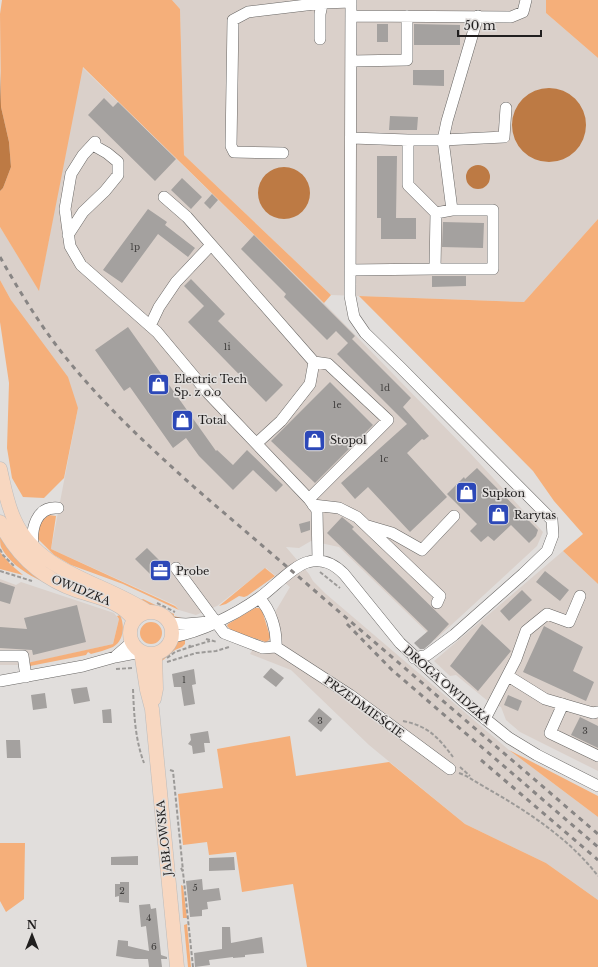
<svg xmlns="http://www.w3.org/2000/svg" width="598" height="967" viewBox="0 0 598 967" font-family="'Libre Baskerville',serif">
<rect width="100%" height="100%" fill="#e1dedc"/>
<path fill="#dad0ca" d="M172 0H546V13L598 58V219L524 302 331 295 184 155 180 9Z
M82 67 324 303 471 454 543 532 537 546 435 640 339 547 311 541 299 548 286 547 309 574 313 581 326 594 509 750 598 817V900L546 863 465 824 369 745 291 670 250 654 290 587 266 568 217 606 196 615 179 610 175 605 51 549 78 408 11 300 0 280V227L39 290Z
M563 551 598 584V771L520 732 506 720 501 707 489 702 456 675 450 676 434 661Z
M0 579 16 585 21 582 114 613 119 619 113 644 20 665H0Z"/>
<path fill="#f5af7a" d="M2 0H172L180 9 184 155 331 295 324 303 83 67 39 291 0 227V191L3 188 11 167 9 142 1 107 0 14Z
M546 0H598V58L546 13Z
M598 219V584L563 551 583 534 554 501 533 471 359 296 524 302Z
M0 280 11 300 68 377 78 408 64 478 44 498 23 497 12 478 7 448 9 383 0 322Z
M49 515 56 516 51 549 175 606 179 610 123 584 71 565 54 555 37 538C38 528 40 521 49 515Z
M0 534 62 590C40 581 12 569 1 547 0 544 0 538 0 534Z
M0 552 10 564 23 575 0 569Z
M265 568 275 576 247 596 244 597 239 596 226 604 219 606Z
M143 599 174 614V616L181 618 182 620 173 618 163 611 153 608 141 600Z
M255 608H259L262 610 270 637 269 640 266 642 232 631 227 626 228 624Z
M120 615C125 625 124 641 113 647 106 650 98 652 91 654L88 652 86 655 30 666 27 663 113 644 119 619 117 616Z
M140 633a11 11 0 1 1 22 0a11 11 0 1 1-22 0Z
M185 639V644L182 647 175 650 162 661 159 660 176 643Z
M290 736 296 776 389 762 465 824 546 863 598 900V967H307L293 884 242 892 236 852 209 855 207 842 183 845 178 794 223 788 217 749Z
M509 750 598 796V817Z
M0 843H25L24 899 6 912 0 901Z
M181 885 183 886 187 918H183Z
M187 924 191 967H188L184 925Z"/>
<path fill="#bd7a44" d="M0 72 1 107 9 142 11 167 3 188 0 191Z
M512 125a37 37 0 1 1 74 0a37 37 0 1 1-74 0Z
M466 177a12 12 0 1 1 24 0a12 12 0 1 1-24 0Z
M258 193a26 26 0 1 1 52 0a26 26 0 1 1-52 0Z"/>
<path fill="#a4a19f" d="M377 24H388V42H377Z
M414 24 460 25V45H414Z
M413 70H444V86L413 85Z
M104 98 113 107 118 102 176 159 155 181 88 115Z
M390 116 418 117 417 130H389Z
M377 156H397L396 218H416V239H381V218H377Z
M182 178 202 197 191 209 171 190Z
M212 194 218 200 210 209 204 203Z
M148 209 167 222 165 225 195 248 188 257 158 234 122 283 103 270Z
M443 222 484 223 483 248 442 247Z
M254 235 355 336 348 343 336 331 327 340 284 297 286 294 241 249Z
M432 276H466V286L432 287Z
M191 279 225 314 218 321 283 385 266 402 188 322 204 306 184 286Z
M128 327 216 451 217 450 233 465 247 450 283 485 276 492 253 470 233 490 199 456 186 438 173 448 130 387 124 391 95 350Z
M352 339 411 398 403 407 429 436 424 440 422 439 407 453 447 497 410 532 368 487 355 499 341 483 407 424 337 354Z
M330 382 373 425 315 483 271 441Z
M477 468 538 530 536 536 529 543 511 525 494 541 488 536 481 542 470 531 477 524 447 494 464 477 465 479Z
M342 517 354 527 352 529 449 624 431 643 424 649H420L414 643 428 631 327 533Z
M310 521V530L301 533 299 524Z
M147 548 169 570 160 579 154 574 152 576 135 559Z
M545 571 569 590 560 601 536 582Z
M0 582 15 587 10 604 0 601Z
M522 590 532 600 509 621 500 611Z
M77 605 86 642 33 655 32 650 0 648V627L27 629 24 618Z
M482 624 511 651 478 691 450 666Z
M544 626 583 647 573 671 594 682 586 701 523 672Z
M271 668 284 678 276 687 263 677Z
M194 669 196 684 192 685 195 704 184 706 181 687H174L172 674Z
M87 687 90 701 74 704 71 689Z
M45 693 47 708 33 710 31 695Z
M508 695 522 701 518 711 504 705Z
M319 708 332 719 321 732 308 721Z
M111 709 112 723H103L102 710Z
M580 717 598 726V748L571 735Z
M208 731 210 743H204L205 752 193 754 192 746 188 744 191 740 190 734Z
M6 740H20L21 758H7Z
M138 856V865H111V857Z
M234 857 235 870 209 871V858Z
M202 879 203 890 219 888 221 900 207 902 208 909 202 910V916L190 917 186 881Z
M120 882H129V903L119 902V896L115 897V884H120Z
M150 904 151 909 156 908 161 955 167 957V959H161L162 967H149L148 959H135L116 956 118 940 128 941V946L149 951 146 926 141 927 139 905Z
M222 927H230L231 943 262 937 264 953 245 955V957L233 958V957L209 960 210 965 195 967 194 953 222 949Z"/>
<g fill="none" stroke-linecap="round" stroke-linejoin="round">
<defs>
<path id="minor" d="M351 0 350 296 354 317 365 333 401 368 552 520 553 535 547 551 523 574 454 635 427 655 414 658
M351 16 511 17 523 12 526 0
M478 16 447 121 443 140 504 137 506 108
M320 39V14L323 0
M352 61 407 60V16
M408 140H443L452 210
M95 142 83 155 71 174 65 209 70 246 81 265 157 332 208 393 309 499 317 510 318 560
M283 153 234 152 231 146 233 20 248 12 323 3 351 2
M164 197 187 217 314 362 310 384 281 421 257 443
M68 235 83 212 105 191 118 175V162L107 153 93 145
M435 269H493V210H452L436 213
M350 270 435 269 436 213 408 185V140L352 138
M150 326 159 307 176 282 211 245
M309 499 388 420 328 364 314 362
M313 505 339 508 357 517 440 596 437 603
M368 526 392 533 422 550 454 516
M33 546C31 529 36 506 58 508
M176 568 224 633 263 648 276 647 350 695 450 769
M259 598C271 610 277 630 276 647
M170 623 186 624 209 622
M172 637C201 632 235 615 259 598 272 589 294 565 308 562 323 558 334 564 344 574L400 643 463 701 509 738 537 755 598 786
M0 656H23L26 677
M116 656 132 642
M508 676 545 699 593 713 598 712
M0 681 83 666 115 657 141 652
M563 704 550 733 598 756
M485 719 516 659 526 631 547 614 569 622 580 596"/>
<path id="major" d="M0 469C4 486 7 505 15 521 39 574 104 582 148 612
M0 522C16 555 43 579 78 591 99 598 121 601 134 620
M130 633a21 21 0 1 1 42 0a21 21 0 1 1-42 0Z
M141 652 147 690 152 709 177 967
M154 699 156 689 155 654"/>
</defs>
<use href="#minor" stroke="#686664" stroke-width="12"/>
<use href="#major" stroke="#bcbcbc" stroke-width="15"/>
<path stroke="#9c9a98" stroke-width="2" stroke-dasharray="4 2" stroke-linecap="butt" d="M0 549 3 555 15 567
M0 571 32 581
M320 572 340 588
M157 603 175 612
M206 639 217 642
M190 647 210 641
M167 658 175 652 190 647 189 643
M167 662 196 653 216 651 229 647
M116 669 132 668
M133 689C134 714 135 739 144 763
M403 721C428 726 438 737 453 757
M460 767 470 776
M170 770 173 771 183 871
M459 773C468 776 474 781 483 786 525 810 568 837 598 876
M181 868 183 872 193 967"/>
<use href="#minor" stroke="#fff" stroke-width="11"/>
<use href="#major" stroke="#f8d7c0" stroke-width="14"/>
<path stroke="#888584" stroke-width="3" stroke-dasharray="5 5" stroke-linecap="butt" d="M0 257C17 287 35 317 56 345 96 398 145 443 194 487L598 834
M347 624 392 670 598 847
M481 760 598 860"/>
</g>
<defs>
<symbol id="shop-square" viewBox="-11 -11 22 22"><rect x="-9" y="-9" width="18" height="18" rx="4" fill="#2c48b8" stroke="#e1dedc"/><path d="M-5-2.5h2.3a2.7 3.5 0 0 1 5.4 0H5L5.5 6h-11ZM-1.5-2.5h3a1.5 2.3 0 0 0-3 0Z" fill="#fff"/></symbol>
<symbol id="office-square" viewBox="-11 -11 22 22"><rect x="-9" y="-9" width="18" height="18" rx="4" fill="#2c48b8" stroke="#e1dedc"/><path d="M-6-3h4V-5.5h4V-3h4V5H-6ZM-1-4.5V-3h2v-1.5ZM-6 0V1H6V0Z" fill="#fff"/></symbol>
</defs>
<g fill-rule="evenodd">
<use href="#shop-square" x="146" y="372" width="25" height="25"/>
<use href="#shop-square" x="170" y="408" width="25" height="25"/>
<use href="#shop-square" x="302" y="428" width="25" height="25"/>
<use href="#shop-square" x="454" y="480" width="25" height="25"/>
<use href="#shop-square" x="486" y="502" width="25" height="25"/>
<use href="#office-square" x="148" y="558" width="25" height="25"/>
</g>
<g text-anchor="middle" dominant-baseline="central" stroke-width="3" stroke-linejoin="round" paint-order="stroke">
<g font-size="9" fill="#42403f">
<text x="135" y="246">1p</text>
<text x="227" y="346">1i</text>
<text x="385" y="387">1d</text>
<text x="337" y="404">1e</text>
<text x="384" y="458">1c</text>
<text x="184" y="679">1</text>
<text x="320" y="720">3</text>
<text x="585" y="730">3</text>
<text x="195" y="887">5</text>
<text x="122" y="890">2</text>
<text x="149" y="917">4</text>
<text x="154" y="946">6</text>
</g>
<g font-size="11" fill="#211f1f" stroke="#e1dedc" text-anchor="start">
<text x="174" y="379">Electric Tech<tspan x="174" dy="13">Sp. z o.o</tspan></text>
<text x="198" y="420">Total</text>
<text x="330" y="440">Stopol</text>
<text x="482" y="493">Supkon</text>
<text x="514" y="515">Rarytas</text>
<text x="176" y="571">Probe</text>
</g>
<g font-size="11" fill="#211f1f" stroke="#e1dedc">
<text transform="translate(81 590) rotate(22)">OWIDZKA</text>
<text transform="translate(447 685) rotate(41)">DROGA OWIDZKA</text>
<text transform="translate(364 707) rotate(36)">PRZEDMIEŚCIE</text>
<text transform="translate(164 838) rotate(-96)">JABŁOWSKA</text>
</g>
</g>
<g transform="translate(32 935)" stroke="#e1dedc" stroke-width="3" paint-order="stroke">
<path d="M0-3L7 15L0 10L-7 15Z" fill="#211f1f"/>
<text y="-6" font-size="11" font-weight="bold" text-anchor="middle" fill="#211f1f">N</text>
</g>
<path d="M458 30v6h83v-6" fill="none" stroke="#211f1f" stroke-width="2"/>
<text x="464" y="30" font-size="12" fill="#211f1f" stroke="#e1dedc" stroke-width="3" paint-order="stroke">50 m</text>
</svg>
